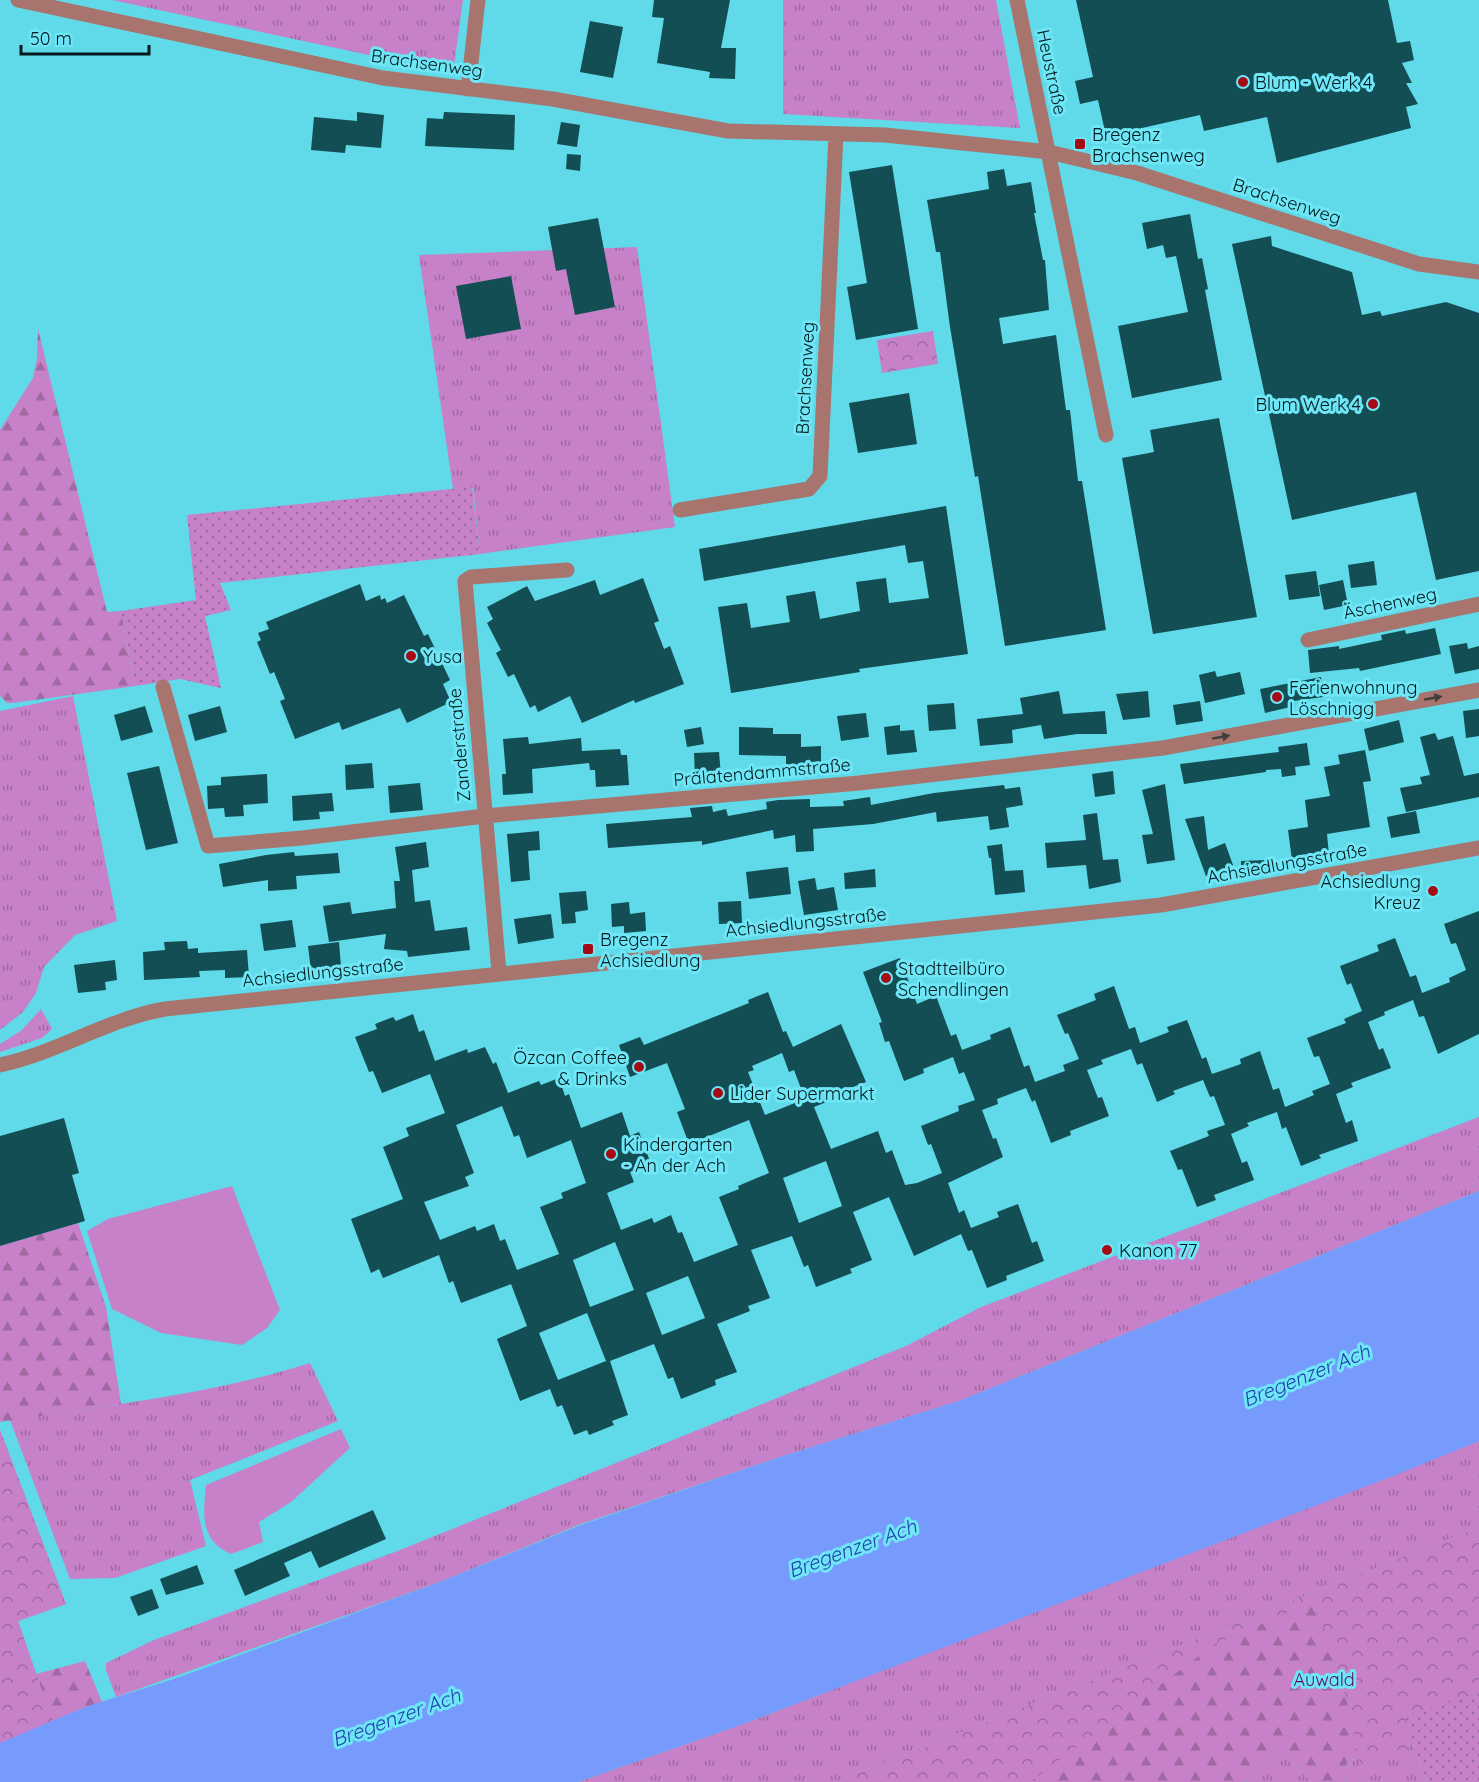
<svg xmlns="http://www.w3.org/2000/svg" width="1479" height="1782" viewBox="0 0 1479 1782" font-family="Quicksand,sans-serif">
<defs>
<pattern id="grass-tufts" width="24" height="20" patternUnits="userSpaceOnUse" patternTransform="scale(1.5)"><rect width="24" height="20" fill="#c781c8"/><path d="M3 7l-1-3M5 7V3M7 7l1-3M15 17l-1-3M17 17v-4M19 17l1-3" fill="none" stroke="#9f69a2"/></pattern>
<pattern id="forest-firs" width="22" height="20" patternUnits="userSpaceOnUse" patternTransform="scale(1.5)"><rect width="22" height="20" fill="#c781c8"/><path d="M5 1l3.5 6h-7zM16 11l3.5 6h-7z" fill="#9f69a2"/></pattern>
<pattern id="park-crowns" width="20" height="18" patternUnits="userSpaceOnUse" patternTransform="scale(1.5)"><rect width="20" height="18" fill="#c781c8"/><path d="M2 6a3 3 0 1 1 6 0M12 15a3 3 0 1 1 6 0" fill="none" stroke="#9f69a2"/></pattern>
<pattern id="garden-dots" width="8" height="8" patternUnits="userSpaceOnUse" patternTransform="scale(1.5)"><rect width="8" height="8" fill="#c781c8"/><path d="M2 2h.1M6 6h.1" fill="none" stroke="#9f69a2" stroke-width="1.8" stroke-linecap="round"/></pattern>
</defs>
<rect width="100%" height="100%" fill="#60d9e8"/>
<path fill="url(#grass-tufts)" d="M112 0H463L453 73Z
M783 0H996L1020 128 783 114Z
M637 247 675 527 480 554 473 488 453 489 419 255Z
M73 696 117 921 75 935 44 967 36 993 23 1012 0 1030V711Z
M41 1009 52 1029 42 1038 0 1052V1044L22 1030Z
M1479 1117V1191L959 1401 780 1457 581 1524 440 1582 116 1697 106 1670V1663L154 1640 395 1552 906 1346 981 1307Z
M310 1363 338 1421 190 1480 206 1546 115 1578 70 1579 10 1420C110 1405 213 1394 310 1363Z
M1479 1441V1527L836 1782H578L743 1724Z
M1408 1734 1427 1782H1344L1347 1763Z
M1281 1753 1312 1782H1246L1272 1755Z"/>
<path fill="url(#forest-firs)" d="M38 329 107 612 121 611 135 686 13 703H7L0 696V430L33 378 37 359Z
M78 1223 106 1307 121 1404 0 1422V1246Z
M0 1430 66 1604 18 1621 36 1674 85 1661 102 1702 0 1743Z
M1479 1527 1408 1734 1347 1763 1344 1782H1312L1281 1753 1272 1755 1246 1782H836Z"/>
<path fill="url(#park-crowns)" d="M933 331 938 364 882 373 877 340Z
M0 1430 66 1604 18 1621 74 1782H0Z
M1479 1527V1728L1429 1735 1362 1773C1350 1716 1340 1654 1311 1603L1215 1644 1030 1782H991L988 1777 980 1782H836Z"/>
<path fill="url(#garden-dots)" d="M472 487 480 554 220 583 231 610 205 616 221 688 180 679 135 686 121 611 196 600 187 515Z
M1479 1691V1782H1427L1408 1734 1406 1716Z"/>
<path fill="#c781c8" d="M232 1186 280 1310 267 1328 242 1345 161 1333 112 1309 87 1231 108 1219Z
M341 1429 350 1448 291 1502 259 1522 263 1542 231 1554C200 1541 203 1514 206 1485Z"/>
<path fill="#769bfc" d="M1479 1191V1441L1396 1475 743 1724 578 1782H0V1743L85 1707 177 1678 440 1582 581 1525 780 1457 959 1401Z"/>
<path fill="#134e55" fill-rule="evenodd" d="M654 0H730L721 48H736L735 79 709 78 710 72 657 63 664 18 652 17Z
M1076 0H1388L1397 43 1410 41 1414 60 1402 63 1412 83H1406L1418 104 1406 107 1411 128 1277 163 1267 117 1204 131 1200 115 1106 136 1098 100 1080 104 1075 81 1093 77Z
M590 21 623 27 613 78 580 72Z
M357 112 384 115 381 148 346 145 345 153 311 150 314 117 357 121Z
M444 112 515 115 514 150 425 146 427 118 443 119Z
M561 122 580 125 577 147 557 144Z
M567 154 581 155 580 171 566 169Z
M892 165 918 329 856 340 847 287 867 283 849 172Z
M1004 169 1007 186 1031 182 1036 213H1034L1043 260H1045L1049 310 999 318 1003 344 1056 335 1066 410H1070L1078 481H1082L1106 630 1005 646 978 476 975 477 950 327 940 252H936L927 200 989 189 987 172Z
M1190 214 1198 259 1202 258 1208 289 1205 290 1222 380 1132 398 1118 326 1188 312 1176 256 1166 258 1163 245 1147 249 1142 223Z
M598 218 615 307 575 315 566 269 556 271 548 227Z
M1271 236 1272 246 1352 272 1362 315 1380 311 1382 316 1446 302 1479 313V571L1436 580 1416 492 1292 520 1232 244Z
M511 276 521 329 466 339 456 286Z
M909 393 917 444 858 453 849 403Z
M1219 418 1257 617 1153 634 1122 458 1154 452 1150 430Z
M946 506 968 654 859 669 860 672 731 693 718 607 747 603 751 628 790 622 786 596 815 591 820 619 860 611 856 582 886 578 889 603 929 598 923 561 908 563 905 545 704 581 699 549Z
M1374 561 1377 585 1351 588 1348 565Z
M1316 571 1320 596 1289 600 1285 575Z
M643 578 659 621 654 623 664 649 670 646 684 684 635 703 634 700 582 723 570 696 538 712 535 705 530 708 514 674 508 677 496 653 501 650 487 623 493 619 487 607 527 586 535 601 595 580 600 595Z
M1343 580 1348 605 1324 610 1319 585Z
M360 584 366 601 380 595 381 600 385 598 387 603 404 595 424 636 428 634 450 680 443 684 451 702 407 723 400 708 342 730 339 722 295 739 280 701 285 699 274 672 270 674 257 642 261 640 258 633 269 629 266 622Z
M1435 628 1441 654 1360 671 1359 668 1310 673 1308 650 1339 646V649L1382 640 1381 635 1405 630 1406 634Z
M1467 643 1468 649 1479 646V669L1455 674 1449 646Z
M1215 671 1217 677 1240 672 1245 694 1205 703 1199 675Z
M1321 677 1323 697 1294 701 1295 706 1265 713 1260 689Z
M1059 691 1063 714 1105 711 1107 734H1077L1044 739 1041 725 1012 730 1013 743 980 746 977 719 1023 714 1020 698Z
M1148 691 1150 717 1123 720 1116 694Z
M1200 701 1203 721 1176 725 1173 705Z
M954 703 956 729 929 731 927 705Z
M145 706 153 732 121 741 114 715Z
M220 706 227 732 195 741 188 715Z
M1479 709V736L1466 738 1463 711Z
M866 713 869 737 841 741 837 716Z
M1399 720 1404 742 1369 751 1364 729Z
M900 725V731L914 730 917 752 887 755 884 727Z
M701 727 704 744 687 747 684 730Z
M739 727 773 728V734H801V747L821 746V771L786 772V756L739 755Z
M1435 733 1438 740 1453 736 1464 776 1479 773V797L1406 812 1400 788 1422 784 1420 777 1430 775 1420 737Z
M528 737 529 744 581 738 582 751 620 749 621 755H627L629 785 596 787 595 770H590L589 763 532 769 533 793 503 795 502 774H506L503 739Z
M1307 743 1310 765 1295 767 1296 775 1282 777 1281 769 1266 770V772L1184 784 1180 764 1279 752 1278 747Z
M1365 750 1371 781 1363 782 1370 827 1327 834 1329 855 1292 860 1288 830 1308 827 1305 800 1330 796 1324 767 1340 764 1338 755Z
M719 752 721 776 695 777 694 753Z
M372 763 374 788 346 790 345 765Z
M159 766 178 843 146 850 127 773Z
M1113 771 1115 794 1095 797 1092 774Z
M267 774 268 803 243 805 244 816 225 817 224 808 208 809 207 786 221 785V777Z
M420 783 423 810 390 813 388 786Z
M1165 784 1175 860 1147 864 1142 835 1153 834 1142 790Z
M1004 785 1005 789 1020 787 1023 805 1006 808 1009 827 990 830 988 816 937 822 936 812 873 824 813 829 814 851 796 852 795 835 774 839 773 830 702 845V841L608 848 606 824 692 817 690 808 712 806 713 812 726 809 728 816 767 809 766 802 778 800 810 799V807L844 806 843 801 870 797 871 805 934 793Z
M332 793 334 811 319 812 320 819 293 821 292 796Z
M1416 811 1420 833 1391 838 1387 817Z
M1097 813 1103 860 1118 859 1121 882 1089 889 1086 865 1047 868 1045 843 1086 840 1083 815Z
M1204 816 1208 850 1225 843 1233 865 1206 876 1185 819Z
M539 831 540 850 528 851 530 880 511 882 507 834Z
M426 842 429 867 412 870 415 902 430 900 435 931 467 927 470 950 408 957 407 951 384 949 386 934 329 942 323 906 350 902 352 914 396 908 394 881H400L395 847Z
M1002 844 1005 871 1023 870 1025 892 995 895 991 858H989L987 846Z
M294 852 295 856 338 853 340 873 296 876 297 889 268 891V880L223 887 219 864 266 855Z
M1267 860V874L1241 875V861Z
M788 867 791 894 749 899 746 872Z
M875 869 876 887 845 889 844 873Z
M815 878 817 890 834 887 838 910 804 915 798 881Z
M586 891 588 910 575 912 576 923 562 924 559 893Z
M741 901 742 923 719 924 718 902Z
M629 902 630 914 645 912 646 931 624 933V926L612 927 611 904Z
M1479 911V1034L1438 1054 1424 1016 1419 1017 1413 1000 1384 1012 1385 1015 1368 1022 1379 1050 1383 1048 1391 1068 1351 1083 1353 1087 1336 1094 1346 1123 1352 1120 1358 1141 1319 1155 1321 1158 1301 1166 1286 1127 1282 1129 1277 1112 1247 1123 1249 1126 1231 1134 1242 1163 1247 1161 1254 1180 1214 1195 1216 1200 1197 1207 1182 1169 1178 1170 1170 1151 1209 1136 1207 1131 1225 1125 1214 1096 1210 1097 1203 1080 1173 1091 1175 1094 1157 1102 1142 1063 1137 1065 1131 1049 1101 1060 1103 1064 1087 1070 1098 1098 1102 1097 1109 1116 1070 1131 1071 1135 1051 1143 1035 1100 1032 1102 1026 1088 997 1099 998 1104 982 1110 993 1139 996 1138 1003 1157 948 1183 959 1213 964 1210 971 1228 999 1217 997 1212 1018 1204 1032 1243 1037 1241 1044 1261 1006 1276 1007 1280 987 1288 972 1250 968 1251 961 1234 914 1256 889 1197 853 1212 872 1260 850 1269 852 1273 816 1287 808 1265 804 1267 792 1236 751 1250 770 1298 748 1306 750 1311 717 1324 737 1372 715 1380 716 1385 681 1399 673 1377 668 1379 654 1344 610 1361 628 1415 612 1421 614 1425 589 1435 587 1430 574 1435 562 1405 557 1407 550 1389 520 1401 497 1339 527 1326 511 1284 461 1303 453 1281 449 1283 439 1255 383 1278 379 1269 371 1273 351 1219 403 1199 383 1147 409 1136 406 1128 445 1113 430 1074 382 1093 373 1071 369 1072 355 1037 377 1029 375 1024 393 1017 396 1021 413 1014 419 1032 424 1030 435 1061 467 1049 468 1053 485 1047 493 1064 496 1062 508 1093 539 1081 541 1085 559 1078 565 1096 569 1094 581 1128 622 1112 630 1136 639 1132 651 1164 630 1172 634 1182 607 1193 621 1230 652 1218 654 1223 671 1215 678 1233 682 1232 694 1262 738 1245 719 1197 739 1189 738 1186 769 1173 749 1120 689 1144 677 1112 685 1109 667 1063 630 1077 619 1045 640 1037 644 1045 749 1003 748 1000 768 992 783 1032 786 1031 793 1047 841 1024 866 1082 827 1097 829 1101 814 1107 831 1149 878 1131 886 1153 892 1150 905 1185 917 1183 942 1173 931 1144 928 1145 921 1126 959 1111 958 1106 975 1100 964 1072 959 1074 953 1057 923 1069 924 1073 904 1081 889 1041 885 1042 879 1023 882 1022 863 972 900 958 917 1004 936 996 951 1036 956 1034 962 1050 991 1039 990 1035 1010 1027 1024 1067 1029 1065 1035 1082 1065 1071 1063 1065 1079 1059 1068 1033 1065 1034 1057 1015 1096 1000 1094 994 1114 986 1129 1029 1135 1027 1140 1043 1169 1032 1167 1027 1187 1020 1202 1059 1206 1057 1212 1074 1241 1064 1240 1059 1260 1051 1273 1090 1279 1088 1285 1107 1314 1095 1312 1091 1330 1084 1319 1056 1314 1057 1307 1038 1346 1023 1344 1019 1362 1011 1351 983 1347 985 1340 966 1379 951 1377 945 1395 938 1410 977 1416 975 1422 993 1450 982 1449 978 1466 970 1456 943 1451 944 1444 924ZM782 1053 789 1072 794 1070 805 1099 765 1115 748 1072 754 1070 752 1066ZM502 1106 514 1137 519 1135 527 1158 571 1140 586 1183 561 1193 563 1198 540 1207 559 1254 517 1270 505 1239 500 1241 494 1224 477 1231 475 1226 440 1240 424 1202 469 1186 465 1177 474 1173 456 1125ZM826 1161 842 1206 799 1223 783 1178ZM615 1242 634 1290 590 1307 573 1260ZM688 1276 705 1318 662 1335 646 1293ZM587 1313 606 1361 558 1380 539 1333Z
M551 914 554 938 518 944 514 919Z
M292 920 296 947 264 951 260 924Z
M187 941 188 949 198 948V953L247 950 249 977 225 978V970L199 971 200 977 144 980 143 952 165 950 164 942Z
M339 942 341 967 311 971 308 946Z
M115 960 117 980 105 982 106 990 78 993 74 965Z
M64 1118 79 1173 72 1175 85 1221 0 1246V1136Z
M373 1510 386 1539 319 1568 311 1551 284 1563 290 1576 245 1596 234 1570Z
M197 1565 204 1584 166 1595 160 1579Z
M152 1589 159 1608 138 1616 130 1597Z"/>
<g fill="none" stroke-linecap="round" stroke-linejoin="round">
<path stroke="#a8746e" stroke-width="15" d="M18 0 383 78 553 99 728 131 885 135 1049 152 1137 173 1419 264 1479 272
M1017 0 1106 435
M468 89 478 0
M680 510 809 489 820 476 836 134
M1308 640 1479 604
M163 687 208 846 302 838 485 816 859 783 1163 748 1479 690
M499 972 465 581 471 577 567 570
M0 1065C57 1053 107 1019 165 1009L1161 905 1479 848"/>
</g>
<defs><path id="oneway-solid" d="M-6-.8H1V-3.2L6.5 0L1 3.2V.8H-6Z" transform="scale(1.5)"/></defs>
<g fill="#443d3d">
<use href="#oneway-solid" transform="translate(1433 698) rotate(-10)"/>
<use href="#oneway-solid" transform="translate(1221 737) rotate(-10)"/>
</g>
<g fill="#a40b15" stroke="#6ee6f6" stroke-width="2">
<circle cx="1243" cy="82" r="6"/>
<rect x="1074" y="138" width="12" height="12" rx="3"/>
<circle cx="1373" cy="404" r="6"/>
<circle cx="411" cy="656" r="6"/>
<circle cx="1277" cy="697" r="6"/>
<circle cx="1433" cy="891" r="6"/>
<rect x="582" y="943" width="12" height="12" rx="3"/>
<circle cx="886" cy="978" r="6"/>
<circle cx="639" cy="1067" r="6"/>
<circle cx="718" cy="1093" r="6"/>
<circle cx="611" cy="1154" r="6"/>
<circle cx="1107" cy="1250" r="6"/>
</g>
<g text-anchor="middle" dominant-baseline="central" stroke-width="6" stroke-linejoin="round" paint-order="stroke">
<g font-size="18" fill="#01191d" stroke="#6ee6f6">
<text transform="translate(427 63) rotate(8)">Brachsenweg</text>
<text transform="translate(1052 72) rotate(78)">Heustraße</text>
<text transform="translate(1287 201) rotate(18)">Brachsenweg</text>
<text transform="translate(805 378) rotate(-87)">Brachsenweg</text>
<text transform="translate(1390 603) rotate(-12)">Äschenweg</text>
<text transform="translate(459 745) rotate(-95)">Zanderstraße</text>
<text transform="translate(762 772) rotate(-5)">Prälatendammstraße</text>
<text transform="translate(1287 863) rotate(-10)">Achsiedlungsstraße</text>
<text transform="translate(806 922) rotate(-6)">Achsiedlungsstraße</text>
<text transform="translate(323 972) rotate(-6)">Achsiedlungsstraße</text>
</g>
<g font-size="18" fill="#01191d" stroke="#6ee6f6" text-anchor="start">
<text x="1255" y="82">Blum - Werk 4</text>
<text x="1092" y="134">Bregenz<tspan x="1092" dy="21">Brachsenweg</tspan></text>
<text x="1361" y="404" text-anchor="end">Blum Werk 4</text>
<text x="423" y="656">Yusa</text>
<text x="1289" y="687">Ferienwohnung<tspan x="1289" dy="21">Löschnigg</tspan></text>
<text x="1421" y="881" text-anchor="end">Achsiedlung<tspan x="1421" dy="21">Kreuz</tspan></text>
<text x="600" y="939">Bregenz<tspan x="600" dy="21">Achsiedlung</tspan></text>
<text x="898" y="968">Stadtteilbüro<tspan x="898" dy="21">Schendlingen</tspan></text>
<text x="627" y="1057" text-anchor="end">Özcan Coffee<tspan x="627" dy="21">&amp; Drinks</tspan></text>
<text x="730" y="1093">Lider Supermarkt</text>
<text x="623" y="1144">Kindergarten<tspan x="623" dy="21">- An der Ach</tspan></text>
<text x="1119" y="1250">Kanon 77</text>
</g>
<g font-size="18" fill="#5a0d5d" stroke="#6ee6f6">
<text x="1324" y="1679">Auwald</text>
</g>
<g font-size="20" font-style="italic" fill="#2240ad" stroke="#6ee6f6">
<text transform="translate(1306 1375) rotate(-22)">Bregenzer Ach</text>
<text transform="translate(852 1548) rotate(-20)">Bregenzer Ach</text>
<text transform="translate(396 1717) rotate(-20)">Bregenzer Ach</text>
</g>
</g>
<path d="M21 45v9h128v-9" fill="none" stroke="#01191d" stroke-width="3"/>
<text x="30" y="45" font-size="18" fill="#01191d" stroke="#6ee6f6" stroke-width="4.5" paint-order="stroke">50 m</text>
</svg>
